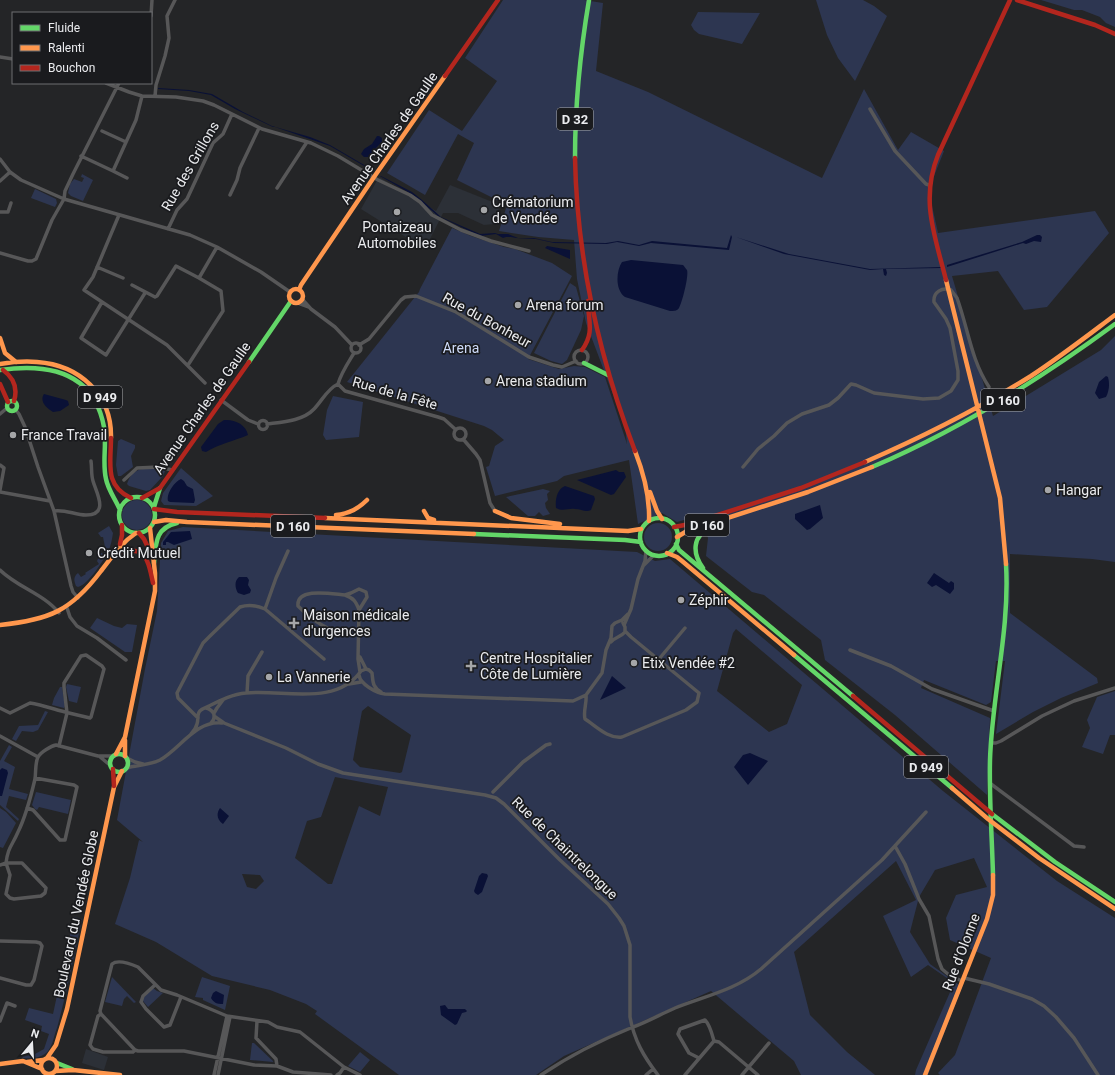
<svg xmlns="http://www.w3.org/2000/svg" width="1115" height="1075" viewBox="0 0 1115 1075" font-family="Roboto,sans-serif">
<rect width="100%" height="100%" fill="#242527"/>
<path fill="#2c3037" d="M379 177 436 211 450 185 500 205 494 224 484 225 458 213H443L425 249 361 209Z
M86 1049 108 1057 104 1070 82 1063Z"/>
<path fill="#2d3651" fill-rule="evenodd" d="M503 0H584L603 3 596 71 648 92 822 178 864 89 898 150 911 132 944 151 932 181V206L938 233 1095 211 1109 233 1047 307 1024 310 998 271 952 276 993 416 1101 350 1115 336V562L1092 559 1010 554V613L1097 678 1098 683 1061 698 1033 712 996 734 1005 661H996L991 702 986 705 924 680 921 688 990 718 987 795 895 715 825 660 821 640 764 595 752 592 706 556 708 538 701 515 677 522 662 513 638 524 629 460 564 476 557 481 495 496 486 467 489 466 495 446 504 440 492 430 484 426 347 382 419 292 420 289 452 228 471 236 504 247 515 249 552 263 572 276 528 359 559 369 574 366 585 367 605 377 627 444 625 426 586 323 577 279 574 240 538 237 499 231 507 205 457 180 474 143 458 134 425 195 387 173 429 110 462 131 497 81 465 58Z
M816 0H863L874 6 887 16 855 81 838 58 827 35Z
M1041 0H1115V27L1106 23 1100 17 1082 10H1074Z
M698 12 760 13 742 44 699 34 694 30 691 25Z
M82 174 93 180 83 201 71 196 68 193 70 184 74 179 82 182 84 178 81 177Z
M35 189 56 199 57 203 55 207 31 198Z
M570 283 576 287 584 316 581 330 567 360 562 364 551 361 534 353Z
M333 396 363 402 359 437 326 440 323 435 327 410Z
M121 439 135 445V448L131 456 133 467 121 476H118L116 465 118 441Z
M151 468 164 469 165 471 163 476 150 490 146 491 129 486 127 484C132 470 138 469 151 468Z
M181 468 213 496 196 506 164 505 161 501 163 493Z
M543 489 550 491 547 494 548 500 545 503 546 508 550 514 543 516 539 512 535 516H528L506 497Z
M122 515a15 15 0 1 1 30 0a15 15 0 1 1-30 0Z
M644 537a14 14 0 1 1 28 0a14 14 0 1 1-28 0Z
M109 526 113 533C112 539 111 546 108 551 104 560 88 585 78 587L76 586C74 581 73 577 78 573L81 577 86 574 85 573 99 564 97 561 101 553 104 554 105 547 103 537H101L98 533Z
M183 527 637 552 655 561 670 559 943 791 1057 881 1115 918V1075H940L938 1073 955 1055 991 958 950 940 946 918 956 895 987 887 974 858 935 870 919 897 910 932 930 964 962 987 928 1075H915L916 1070 954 983 928 965 911 977 883 916 916 900 896 861 794 952 810 1015 847 1052 875 1075H801L794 1061 711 991 564 1056 536 1075H399L315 1014 317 1011 306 1004 270 990 212 976 156 942 115 924 130 878 139 840 143 842 117 820 145 669 157 611 161 543 168 531ZM736 629 802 685 787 724 769 732 717 691 733 633ZM368 706 411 735 402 772 400 773 360 767 353 760 362 711ZM335 777 388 787 380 816 359 806 332 884H328L295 858 307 821 321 817ZM242 874 260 875 264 881 256 889 247 887Z
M97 618 114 626 122 628 127 624 137 625 132 652H125L90 628Z
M67 684 81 687 77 703 69 701 66 687Z
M60 687H62L65 706 64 708 52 705 54 698Z
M1115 691V735H1110L1103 754 1082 747 1090 728 1087 720 1097 697Z
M45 711 48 712 38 730 33 732 22 731 16 741 12 739 19 726 38 725Z
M9 745 12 747 4 761 15 767 9 789 28 794 26 800 9 796 6 807 19 819 18 821 0 805V761Z
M36 792 71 800 68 814 39 807 37 810 35 809 32 805Z
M0 808 6 812 16 823 3 848 0 847Z
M74 917 82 919C74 955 67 992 57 1028 54 1035 53 1045 48 1051 42 1058 32 1059 23 1058L22 1057 35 1054 44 1049 49 1034 41 1031 42 1026 25 1020 29 1008 53 1014Z
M112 977 136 1002 134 1003 127 996 124 999 122 1006 105 1002Z
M202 977 230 986 225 1010 203 1000V998L195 997Z
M153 988 157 991 163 993 148 1007 143 1001V998Z
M252 1043H254L274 1062 250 1060Z
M360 1052 370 1060 360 1072 348 1066Z"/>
<path fill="#0a1136" d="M158 88 189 90 212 94 243 112 272 126 310 137 330 145 371 169V170L330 146 275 127H273L235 109 211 95 189 91 158 89Z
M377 136H379L382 138V142L374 150 370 157H364L361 154 364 149 372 144Z
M380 176H381L412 192 422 200 441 217 480 234 495 233 498 234H508L518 238H534L552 242 606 243 618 241 639 245 652 241 727 248 731 235 732 237 729 250 651 243 639 246 617 242 607 244 554 243 536 239 516 238 511 237H506L503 238 496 234 480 236 438 216 413 195Z
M1037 235H1040L1042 237 1041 242 1034 241 1026 244 1023 243 947 267V265L1022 242Z
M736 237 789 254 870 269 941 267 942 268 886 269 887 273 886 276 884 275 883 269 870 270 784 254Z
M547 246 570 250V259L545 248Z
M631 260 683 265C684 266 686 269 687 270 689 276 682 303 679 308 677 311 674 311 670 311L625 297C615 290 616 271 622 262Z
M1106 376 1108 377C1110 384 1109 391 1106 397L1099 399 1095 393 1099 382Z
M44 394 66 400 68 401 69 405 60 411 53 412C47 408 39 402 44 394Z
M224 420C234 419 246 424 248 435 234 441 219 444 206 452L202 451 201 447 218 424Z
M616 470 619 472H624L626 477 614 494 611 495 577 480Z
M181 479 184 481 187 486 193 489 195 500 194 503 170 502 168 501C166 494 174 482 181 479Z
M565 486 594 496 595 499 591 510C585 513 582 509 575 509 568 508 563 512 556 508 555 500 557 489 565 486Z
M820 505 823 518 810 529 807 530 795 519V514Z
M190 531 192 539 174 545 168 542H166V545H163V542L171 532Z
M934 573 949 583 951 581 954 583V589L950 594 936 585 932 587 927 583Z
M239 577H247L249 580 248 585 251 590 250 593 244 595 238 593C235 588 234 581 239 577Z
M612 676 626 688 600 700Z
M750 753 768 761 748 785 734 767 743 755Z
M2 768 7 770 8 773 2 796H0V770Z
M220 808 229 816 223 824C217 820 216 814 220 808Z
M482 873 487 874 488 876 482 892 478 895 475 893 474 891 479 876Z
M216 991 224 995 223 1004C217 1004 214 1003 211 998L213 993Z
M445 1005 448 1009H465L467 1011 466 1012 462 1013 457 1024 455 1025 441 1015 440 1006Z"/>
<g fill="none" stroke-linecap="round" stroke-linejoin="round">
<path stroke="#575758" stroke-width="3.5" d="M151 16 152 0
M0 57 13 59
M106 83 129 92 142 96 176 97 203 101 214 105 262 129 311 143 338 156 378 180 410 195 420 202 432 215 461 230 491 241 529 251
M155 96 156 85 165 56 169 38 167 16 175 0
M870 109 895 151 926 184 929 185
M102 131 126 142
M81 156 113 171 136 120 142 96
M0 159 10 172 21 180 64 199 190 235 217 247 261 272 290 292
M113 171 127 178
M0 181 10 172
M277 188 307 142
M230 195 237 180 240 168 259 128
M0 212H8L11 203
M119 215 93 277 84 290 167 345 205 383
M168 229 177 210 187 199 213 143 223 134 232 114
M0 253 28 261H32L36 259 52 220 64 199 65 191 73 174 119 83
M97 267 123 278
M132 285 155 297 157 296 176 266 199 278
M302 299 311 309 335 327 352 345
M102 302 81 338 106 355 145 293
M298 303 309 307
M351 348a5 5 0 1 1 10 0a5 5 0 1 1-10 0Z
M359 345 369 339 401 300 405 297 416 296 456 312 529 357 553 365 562 367 576 361
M574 357a7 7 0 1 1 14 0a7 7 0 1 1-14 0Z
M188 365 223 311 221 291 199 278 217 247
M338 384 345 391 438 417 444 419 455 429
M338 384C341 373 348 363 354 353
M221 400 248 420 258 424
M15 409 19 414 25 427 38 467 54 511 71 586 73 592 78 598
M0 414 7 408
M258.5 425a4.5 4.5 0 1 1 9 0a4.5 4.5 0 1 1-9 0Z
M267 424C282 422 303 421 314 409 322 401 327 389 338 384
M454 434a6 6 0 1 1 12 0a6 6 0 1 1-12 0Z
M463 439 476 454 480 460 490 503 495 511
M0 465 4 468 0 490
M743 467 758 449 774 436 787 423 802 414 829 405 838 398 851 384 856 385 874 393 923 399 939 398 951 391 958 380V371L950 328 946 319 934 302C933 292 942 287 951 290L957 298C968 328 971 360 989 387
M124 480 137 468 159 467 172 470
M0 492 50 501
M54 511C65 509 75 515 86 515 110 515 96 492 93 481 91 475 92 468 91 461
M644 565 654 555
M0 570C17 587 44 594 59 613
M345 595C332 594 296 587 298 606 313 621 327 630 347 635
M67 608 70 617 77 626 97 638 126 660
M265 609 276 578 288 551
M359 610 367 597 366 592 359 589 351 593 345 595C353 598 356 601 359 610L358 659 360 672
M624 625 631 609 638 579 645 561 646 550
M611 642C615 637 621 637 625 632V627L623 623
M850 650 891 666 932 689 994 711
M360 657 366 669 369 670 372 673C373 681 372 687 381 692
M659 659 685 628
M359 675C360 684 376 693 385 694L573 701 586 695 602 673 606 650 611 638 612 626 615 623 622 620 628 614
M349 684 361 682
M247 693 248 676 262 652
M586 695C587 703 583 711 585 719 596 726 608 739 622 737L686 710 697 702 699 693 631 637 625 631
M0 708 10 713 30 703C43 705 56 710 69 713L90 718 91 717 104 669 102 666 86 655 81 656 64 683V687L67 713 59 746
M206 708C214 710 217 717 211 723
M214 713 217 708 223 700
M214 716 224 723 286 748 318 764 343 773 485 795 496 798 504 804 560 860 608 904 619 918 624 926 630 945V1017C634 1040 644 1057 658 1075
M198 718 178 698 177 693 203 643 210 636 240 607C249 604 256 605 265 609L324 659
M191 734C194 731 196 728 197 724 199 719 196 713 201 710 203 708 206 708 209 706 221 700 233 694 246 693 283 689 336 707 361 671L366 669
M0 736 38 757
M991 743H996L1001 741 1042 716 1059 708 1074 701 1115 688
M99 756 111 766
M127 758 135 762 143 764
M126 768C137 765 150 765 160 760 180 749 196 720 222 723
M991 784 1074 846 1084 847
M493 792 523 762 546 745 550 744
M27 808 33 810 60 840H65L77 787 74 785 35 778
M895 846 905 864 919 899 929 916 938 959 942 969 949 975 962 981
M6 863C8 847 12 846 18 832 26 816 31 796 35 779 36 772 35 763 38 757 41 752 51 746 56 745L98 756H114
M0 865 6 863H22L46 888 45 893 41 896 14 899 10 898 6 894 10 875 6 863
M0 941 36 942 40 943 42 946 34 980 31 985H26L0 978
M964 978 989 984 1032 999 1044 1006 1056 1017 1074 1038 1098 1075
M155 985 143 996 141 1002 146 1009 164 1027 170 1025 181 997
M101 1014 98 1016 90 1045 93 1049 103 1052H133L135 1050
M0 1021 7 1003 15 1006
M257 1021 256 1038 276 1059 277 1066
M714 1041 719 1042 758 1075
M699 1058 689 1053 678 1034 680 1029 705 1020C710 1025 712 1034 714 1041
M214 1075 227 1016
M218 1075 230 1017
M331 1075 293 1072 277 1066 254 1065 184 1051H138L135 1050 101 1014 100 1011 112 964C118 959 131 964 138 967L161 990 177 995 227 1016 268 1022 277 1027 300 1032 344 1067 360 1075
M337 1075 340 1073 344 1067
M541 1075C569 1056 601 1040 633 1027 647 1022 661 1014 675 1008 705 996 736 990 761 969L882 860 926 812
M646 1075 653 1069
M685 1075 714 1041
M742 1075 769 1043"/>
<path stroke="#63d668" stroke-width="4.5" d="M575 158C575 105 580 53 589 0
M249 362 291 301
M584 363 608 375
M0 370C49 363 94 372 104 427 107 445 102 462 106 479 108 490 116 500 120 510
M7 406a5 5 0 1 1 10 0a5 5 0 1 1-10 0Z
M872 467C959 430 1039 380 1115 324
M119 515a18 18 0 1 1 36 0a18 18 0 1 1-36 0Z
M154 507 160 488
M640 537a19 19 0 1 1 38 0a19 19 0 1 1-38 0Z
M474 534 625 540 641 542
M676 544 679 550 853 696
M154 563C156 543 155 528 177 523
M703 568C692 553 692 536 711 527
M794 655 952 788
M110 763a9 9 0 1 1 18 0a9 9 0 1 1-18 0Z
M992 814 1055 862 1115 902
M993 875C992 837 989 798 990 760 992 694 1010 630 1006 564
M57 1063 72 1069"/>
<path stroke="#ff974d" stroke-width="4.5" d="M946 280 1000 498 1006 564
M289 296a7 7 0 1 1 14 0a7 7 0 1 1-14 0Z
M299 290 301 285 374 177 445 76
M0 338 5 353 16 362
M0 364C12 362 25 361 37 362 79 365 112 394 111 438
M635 451C644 474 650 496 649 521
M865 462C923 437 978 409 1031 376 1060 357 1087 336 1115 315
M650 492 657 511 662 519
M424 511 428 518 434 520
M495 511 511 518 560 524
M336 515C349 514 358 509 367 500
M325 518 628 531 641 529
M154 522 166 520 187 522 474 534
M677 537 687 531 808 492 872 467
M667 553 677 557 682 561 794 655
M0 625C49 620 71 611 101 571 112 557 121 543 136 533
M125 740V756
M116 754 125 737 155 591V573L150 528
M952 788 988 819 1039 858 1115 909
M41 1066a8 8 0 1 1 16 0a8 8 0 1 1-16 0Z
M47 1058 56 1045 67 1009 114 787 122 771
M27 1062 43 1060
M0 1064 23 1061 42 1069
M56 1071 73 1070 120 1075
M925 1075 987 919 993 895V875"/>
<path stroke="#b3261e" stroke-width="4.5" d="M1017 0 1095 25 1115 34
M445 76 498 0
M575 158C577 259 599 357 635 451
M946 280C935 236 920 200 938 155L1010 0
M582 350C595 332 588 321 588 301
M3 370C14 378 18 388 14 401
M0 384 8 402
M111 438C111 463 104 486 131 498
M142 498 160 488 249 362
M154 509 177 512 325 518
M674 527 690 524 801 488 865 462
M139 533 144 539 152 556
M120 544 122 535V525
M113 555C144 544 147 554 153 583
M853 696 992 814
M113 769 114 786"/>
</g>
<g fill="#a5a6a8" stroke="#1a1b1e" stroke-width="1.5">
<circle cx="484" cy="210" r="4"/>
<circle cx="397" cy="212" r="4"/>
<circle cx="518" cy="305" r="4"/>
<circle cx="488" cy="381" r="4"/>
<circle cx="13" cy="435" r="4"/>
<circle cx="1048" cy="490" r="4"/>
<circle cx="89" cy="553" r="4"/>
<circle cx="681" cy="600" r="4"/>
<path d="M292 617h4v4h4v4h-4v4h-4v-4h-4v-4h4z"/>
<circle cx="634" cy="663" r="4"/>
<path d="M469 660h4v4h4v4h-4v4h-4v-4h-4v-4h4z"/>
<circle cx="269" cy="677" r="4"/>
</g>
<g text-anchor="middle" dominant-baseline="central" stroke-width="3.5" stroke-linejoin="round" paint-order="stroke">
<g fill="#1a1b1e" stroke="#acadb0" stroke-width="1">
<rect x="557" y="108" width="36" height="22" rx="3"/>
<rect x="78" y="386" width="44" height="22" rx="3"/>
<rect x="981" y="389" width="44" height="22" rx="3"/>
<rect x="685" y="514" width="44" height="22" rx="3"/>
<rect x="271" y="515" width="44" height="22" rx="3"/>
<rect x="904" y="756" width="44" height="22" rx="3"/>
</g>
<g font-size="13" font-weight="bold" fill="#eaebee">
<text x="575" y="119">D 32</text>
<text x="100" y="397">D 949</text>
<text x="1003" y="400">D 160</text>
<text x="707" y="525">D 160</text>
<text x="293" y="526">D 160</text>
<text x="926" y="767">D 949</text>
</g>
<g font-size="14" fill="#eaebee" stroke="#1a1b1e">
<text transform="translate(389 138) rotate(-55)">Avenue Charles de Gaulle</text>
<text transform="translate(190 166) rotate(-60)">Rue des Grillons</text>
<text transform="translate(487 320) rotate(29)">Rue du Bonheur</text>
<text transform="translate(395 393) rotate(16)">Rue de la Fête</text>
<text transform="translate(202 408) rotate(-55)">Avenue Charles de Gaulle</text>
<text transform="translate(565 848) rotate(44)">Rue de Chaintrelongue</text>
<text transform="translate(76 914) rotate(-78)">Boulevard du Vendée Globe</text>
<text transform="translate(961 952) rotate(-69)">Rue d'Olonne</text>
</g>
<g font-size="14" fill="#eaebee" stroke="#1a1b1e" text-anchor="start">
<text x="492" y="202">Crématorium<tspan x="492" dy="16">de Vendée</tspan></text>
<text x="397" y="227" text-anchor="middle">Pontaizeau<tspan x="397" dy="16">Automobiles</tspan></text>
<text x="526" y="305">Arena forum</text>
<text x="496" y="381">Arena stadium</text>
<text x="21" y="435">France Travail</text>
<text x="1056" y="490">Hangar</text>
<text x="97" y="553">Crédit Mutuel</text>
<text x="689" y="600">Zéphir</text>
<text x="303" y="615">Maison médicale<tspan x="303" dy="16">d'urgences</tspan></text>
<text x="480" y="658">Centre Hospitalier<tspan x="480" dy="16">Côte de Lumière</tspan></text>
<text x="642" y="663">Etix Vendée #2</text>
<text x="277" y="677">La Vannerie</text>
</g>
<g font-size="14" fill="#cedbf9" stroke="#1a1b1e">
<text x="461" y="348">Arena</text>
</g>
</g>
<rect x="12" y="12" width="140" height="72" fill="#1a1b1e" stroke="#6d6e71"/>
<rect x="20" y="25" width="20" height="6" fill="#63d668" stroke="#6d6e71"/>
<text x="48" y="32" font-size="12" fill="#eaebee">Fluide</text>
<rect x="20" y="45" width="20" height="6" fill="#ff974d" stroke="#6d6e71"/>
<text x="48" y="52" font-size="12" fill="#eaebee">Ralenti</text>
<rect x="20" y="65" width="20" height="6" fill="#b3261e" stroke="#6d6e71"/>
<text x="48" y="72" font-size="12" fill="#eaebee">Bouchon</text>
<g transform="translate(32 1043) rotate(18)" stroke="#1a1b1e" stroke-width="3" paint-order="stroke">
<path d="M0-3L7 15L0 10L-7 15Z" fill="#eaebee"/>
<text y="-6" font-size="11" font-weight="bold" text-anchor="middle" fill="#eaebee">N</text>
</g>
</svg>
